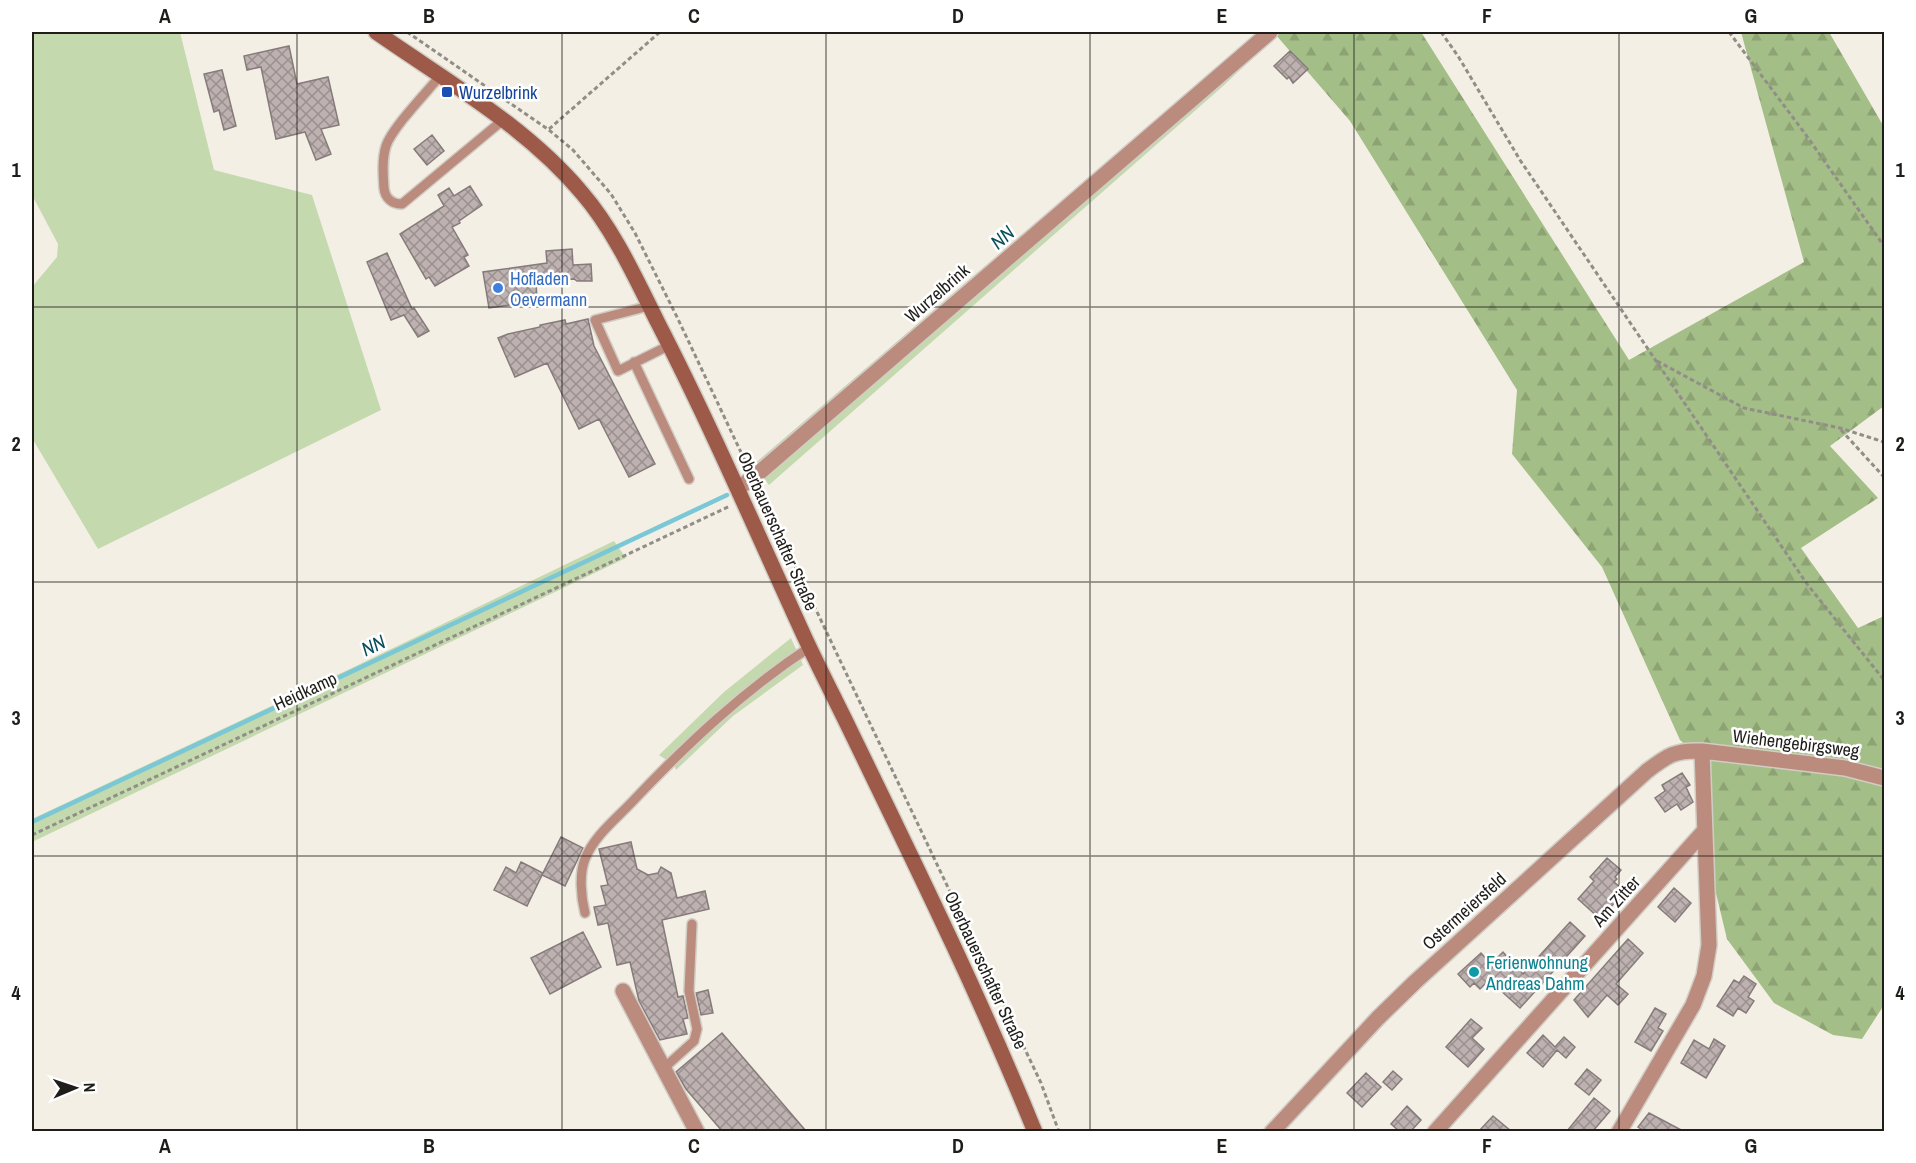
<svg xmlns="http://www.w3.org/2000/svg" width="1916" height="1163" viewBox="0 0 1916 1163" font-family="'Archivo Narrow',sans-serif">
<defs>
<pattern id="forest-firs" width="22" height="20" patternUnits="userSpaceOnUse" patternTransform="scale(1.5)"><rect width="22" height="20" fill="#a4be87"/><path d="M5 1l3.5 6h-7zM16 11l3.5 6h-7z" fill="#8da374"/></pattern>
<pattern id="building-cross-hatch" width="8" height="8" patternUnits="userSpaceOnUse" patternTransform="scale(1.5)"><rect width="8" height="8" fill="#beb2b1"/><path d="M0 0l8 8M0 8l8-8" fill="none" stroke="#9a908f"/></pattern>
</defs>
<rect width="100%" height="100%" fill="#f3efe5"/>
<path fill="#c5d9af" d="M32 32H180L214 170 312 195 381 410 98 549 32 438V287L57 257 58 244 32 195Z
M1258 32H1280L1222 87 769 485 753 465Z
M614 541 626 558 32 842V819L356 666Z
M791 638 803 665 733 716 676 770 674 765 659 755 724 692Z"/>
<path fill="url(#forest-firs)" d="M1280 32H1421L1629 360 1804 262 1741 32H1829L1884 127V406L1830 446 1878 498 1801 548 1858 628 1884 616V1005L1862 1039 1833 1035 1774 1003 1727 939 1713 881 1710 780 1692 751 1680 740 1602 567 1512 454 1517 390 1350 121 1276 35Z"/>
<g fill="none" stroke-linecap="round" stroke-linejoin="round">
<path stroke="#7ac7d6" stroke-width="4.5" d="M32 822 727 495"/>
</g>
<path fill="url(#building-cross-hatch)" stroke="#867b7b" stroke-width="1.5" d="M289 46 297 84 328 77 339 125 321 129 331 154 316 160 305 132 276 139 261 67 247 70 244 56Z
M1290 51 1308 69 1293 83 1289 77 1287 79 1274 66Z
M222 70 236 126 224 130 219 110 214 112 204 74Z
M432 135 444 151 427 165 414 149Z
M470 186 482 205 459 221 460 223 452 227 468 255 464 257 469 266 435 286 429 277 426 279 400 234 444 206 438 195 449 188 454 196Z
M572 249 573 265 591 264 592 281H577L574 279 536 281 537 301 489 308 483 272 547 263 546 251Z
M387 253 412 309 414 308 429 331 418 337 404 315 391 320 367 262Z
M588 319 594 346 655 464 629 477 599 419 579 429 547 363 515 377 498 338 508 334 540 327V325L565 320 566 324Z
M1682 773 1690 785 1686 787 1693 802 1681 810 1677 804 1665 812 1655 798 1665 791 1662 785Z
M561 837 583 848 565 886 542 875Z
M631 842 637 869 648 875 658 873 661 867 671 873 677 898 705 891 709 909 662 920 678 997 683 996 688 1018 683 1019 687 1034 660 1040 639 1001 630 962 617 965 608 923 598 925 594 907 606 905 601 886 608 885 599 849Z
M1607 858 1621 870 1615 877 1617 879 1614 882 1625 891 1600 919 1578 899 1594 881 1590 877Z
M521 862 543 873 527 906 494 890 506 867 516 873Z
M1674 888 1691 903 1675 922 1658 907Z
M1570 922 1585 936 1520 1008 1489 980 1480 989 1474 983 1470 987 1458 974 1481 953 1491 964 1503 952 1523 974Z
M583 932 601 967 550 994 531 958Z
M1628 939 1643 953 1616 984 1628 994 1618 1005 1607 995 1588 1017 1574 1000Z
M1744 976 1756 984 1748 997 1754 1001 1746 1013 1738 1008 1733 1016 1717 1006 1734 980 1739 983Z
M708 990 713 1013 701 1015 696 993Z
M1655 1008 1666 1014 1658 1028 1663 1031 1651 1051 1635 1042Z
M1471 1019 1482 1028 1472 1038 1484 1049 1468 1067 1446 1047Z
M722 1033 806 1131H722L686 1089 676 1072Z
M1543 1035 1555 1047 1564 1037 1575 1047 1566 1058 1557 1050 1543 1067 1527 1053Z
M1714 1039 1725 1046 1706 1078 1681 1063 1694 1040 1709 1049Z
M1587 1069 1601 1080 1589 1095 1575 1084Z
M1393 1071 1402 1079 1392 1090 1383 1082Z
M1366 1073 1381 1087 1362 1107 1347 1093Z
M1594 1098 1610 1111 1593 1131H1567Z
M1407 1106 1421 1120 1411 1131H1399L1391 1124Z
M1649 1113 1683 1131H1639L1641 1129 1638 1127Z
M1493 1116 1511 1131H1479Z"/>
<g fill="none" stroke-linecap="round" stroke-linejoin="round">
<defs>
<path id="service" d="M440 76C426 93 392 128 386 146 382 159 383 174 384 188 385 198 392 204 402 204L503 120
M649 306 595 320 618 371 670 345
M634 362 689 479
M585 913C581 897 579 874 585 859 594 836 616 819 632 802 686 745 743 691 810 647
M664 1068 694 1041 697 1029 689 991 692 924"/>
<path id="minor" d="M738 488 753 478 1270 32
M623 991 697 1132
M1272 1132 1378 1018 1415 982 1647 771C1668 755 1675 750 1702 751L1845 768 1884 778
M1435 1132 1705 830
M1619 1132 1693 1005 1704 976 1709 945 1702 751"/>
<path id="secondary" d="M376 32C446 81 526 126 582 193 614 230 636 279 658 323 711 426 757 533 805 638 820 670 836 701 851 732 915 864 980 996 1035 1132"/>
</defs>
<use href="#service" stroke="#d1cdc5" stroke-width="12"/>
<use href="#minor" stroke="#d1cdc5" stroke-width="18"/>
<use href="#secondary" stroke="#d1cdc5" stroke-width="18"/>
<path stroke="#918e87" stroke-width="3" stroke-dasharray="4.5 3" stroke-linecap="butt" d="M407 32 549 130 573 150 611 194 635 233 677 317 747 465
M1441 32 1458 56 1520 160 1807 584 1884 680
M1729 32 1806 135 1884 246
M549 129 660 32
M1657 361 1744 408 1840 428 1884 442
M1841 430 1884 477
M759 490 1041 1083 1059 1132
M32 835 730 506"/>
<use href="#service" stroke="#bb8b7e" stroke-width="9"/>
<use href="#minor" stroke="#bb8b7e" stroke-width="15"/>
<use href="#secondary" stroke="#9e5a48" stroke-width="15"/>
</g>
<path fill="none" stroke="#1e1d1a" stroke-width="1.5" stroke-opacity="0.55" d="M297 32V1132M562 32V1132M826 32V1132M1090 32V1132M1354 32V1132M1619 32V1132M32 307H1884M32 582H1884M32 856H1884"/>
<rect fill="#1a4fb4" stroke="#fff" stroke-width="2" x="441" y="86" width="12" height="12" rx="3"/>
<circle fill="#3f7fe0" stroke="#fff" stroke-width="2" cx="498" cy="288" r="6"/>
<circle fill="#0f9aa8" stroke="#fff" stroke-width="2" cx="1474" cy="972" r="6"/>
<g text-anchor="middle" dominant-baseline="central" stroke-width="5" stroke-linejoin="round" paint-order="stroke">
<g font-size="18" fill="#164399" stroke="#fff" text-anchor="start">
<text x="459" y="92">Wurzelbrink</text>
</g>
<g font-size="18" fill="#366cbe" stroke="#fff" text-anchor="start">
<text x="510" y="278">Hofladen<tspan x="510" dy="21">Oevermann</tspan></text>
</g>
<g font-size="18" fill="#1e1d1a" stroke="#fff">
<text transform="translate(937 293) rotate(-41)">Wurzelbrink</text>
<text transform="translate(778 531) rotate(66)">Oberbauerschafter Straße</text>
<text transform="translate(305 691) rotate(-25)">Heidkamp</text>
<text transform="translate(1796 743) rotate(7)">Wiehengebirgsweg</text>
<text transform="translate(1616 901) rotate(-48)">Am Zitter</text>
<text transform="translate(1464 911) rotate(-42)">Ostermeiersfeld</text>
<text transform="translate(986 970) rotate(65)">Oberbauerschafter Straße</text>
</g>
<g font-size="18" fill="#0d838f" stroke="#fff" text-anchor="start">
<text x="1486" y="962">Ferienwohnung<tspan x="1486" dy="21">Andreas Dahm</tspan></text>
</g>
<g font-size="20" font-style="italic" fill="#084f5a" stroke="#fff">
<text transform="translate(1002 237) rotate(-41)">NN</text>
<text transform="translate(373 645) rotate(-25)">NN</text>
</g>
</g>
<rect width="1916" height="1163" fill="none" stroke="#ffffff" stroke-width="66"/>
<g transform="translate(75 1088) rotate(88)" stroke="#ffffff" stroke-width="4.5" paint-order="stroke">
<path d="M0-4.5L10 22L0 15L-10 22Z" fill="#1e1d1a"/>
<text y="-9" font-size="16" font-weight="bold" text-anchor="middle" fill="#1e1d1a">N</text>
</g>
<rect x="33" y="33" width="1850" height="1097" fill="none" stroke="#1e1d1a" stroke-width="2"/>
<g font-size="20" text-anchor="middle" font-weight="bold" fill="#1e1d1a">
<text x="165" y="23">A</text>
<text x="429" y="23">B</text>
<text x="694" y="23">C</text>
<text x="958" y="23">D</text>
<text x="1222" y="23">E</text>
<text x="1487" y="23">F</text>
<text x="1751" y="23">G</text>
<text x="16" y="177">1</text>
<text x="1900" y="177">1</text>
<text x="16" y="451">2</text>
<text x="1900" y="451">2</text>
<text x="16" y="725">3</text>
<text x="1900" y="725">3</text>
<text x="16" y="1000">4</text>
<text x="1900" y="1000">4</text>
<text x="165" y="1153">A</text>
<text x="429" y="1153">B</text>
<text x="694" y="1153">C</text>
<text x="958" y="1153">D</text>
<text x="1222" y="1153">E</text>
<text x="1487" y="1153">F</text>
<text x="1751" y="1153">G</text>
</g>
</svg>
